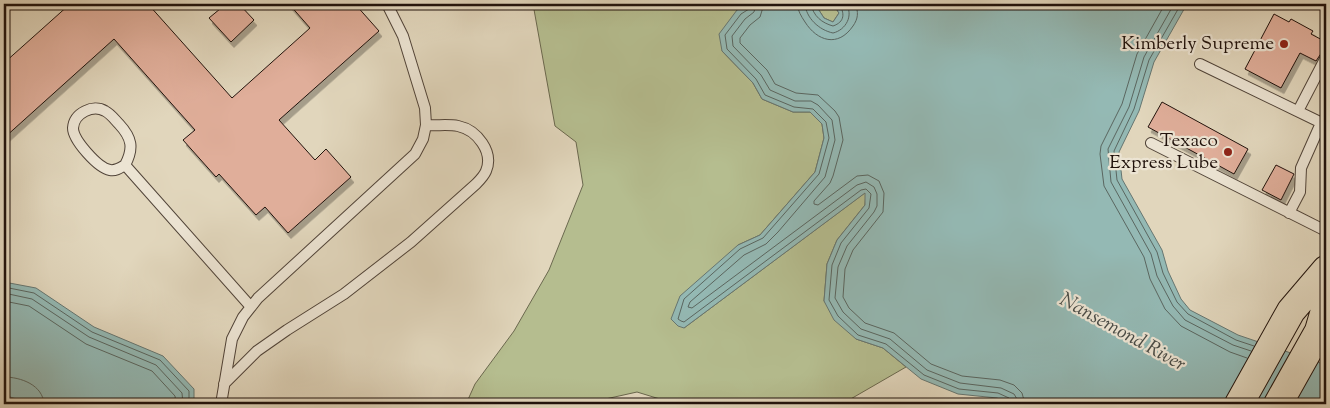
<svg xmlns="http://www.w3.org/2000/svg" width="1330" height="408" viewBox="0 0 1330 408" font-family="'Sorts Mill Goudy',serif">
<defs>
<filter id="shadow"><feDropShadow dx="3" dy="5.5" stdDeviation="0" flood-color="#0004"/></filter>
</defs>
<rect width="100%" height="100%" fill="#e1d6bc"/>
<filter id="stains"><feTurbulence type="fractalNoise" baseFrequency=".004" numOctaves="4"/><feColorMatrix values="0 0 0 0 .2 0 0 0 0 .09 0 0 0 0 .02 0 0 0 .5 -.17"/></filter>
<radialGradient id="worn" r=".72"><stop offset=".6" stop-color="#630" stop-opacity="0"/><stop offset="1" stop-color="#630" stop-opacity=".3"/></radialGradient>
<path fill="#b5bd8f" stroke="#6a684e" d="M533 4H749L737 10 722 51 753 83 762 99 793 112H810L822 124 824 138 815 172 760 235 738 245 684 328 866 192 865 205 837 240 827 264 824 301 856 339 883 348 906 367 842 404H676L637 392 583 404H466L475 384 514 331 549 270 583 185 576 142 555 126Z
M815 4H833L839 13 833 22 824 18Z"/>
<path fill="#94b9b4" stroke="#667671" d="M749 4H815L824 18 833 22 839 13 833 4H1187L1154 62 1139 111 1119 152 1122 179 1162 250 1168 271 1181 299 1190 310 1238 335 1326 365V404H1011L997 398 958 394 921 379 883 348 856 339 834 320 824 301 827 264 837 240 865 205V193L684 328 678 326 671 319 680 296 738 245 760 235 815 172 824 138 822 124 810 112H793L762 99 753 83 722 51 719 34 737 10Z
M4 282 36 288 94 327 163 356 194 389V404H32L4 395Z"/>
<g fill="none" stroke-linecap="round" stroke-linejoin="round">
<path stroke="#5a6660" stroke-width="1" d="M750 4 749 9 741 14 725 35 727 49 756 79 765 95 794 107 813 109 826 122 829 138 819 174 763 238 740 249 684 299 678 319 681 321 684 322 861 190 866 189 871 194 869 208 841 243 832 265 829 300 838 316 858 335 886 344 924 375 959 389 998 393 1009 398 1011 404
M756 4 754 12 745 19 732 36 733 46 761 75 770 90 795 101H811L818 105 832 120 835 140 825 177 778 232 766 244 744 255 690 302 688 307 692 308 857 185 866 182 874 187 877 194V206L874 212 847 246 838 267 835 298 843 312 861 329 890 339 927 370 960 383 1001 388 1014 394 1017 399 1018 404
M764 4 760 17 750 25 740 38V43L767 70 775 84 796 93 818 95 835 111 839 117 843 140 833 176 830 183 814 201V204L818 205 857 176 868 175 879 181 884 193 883 212 853 250 845 269 843 297 849 308 865 323 894 333 931 364 962 376 1000 380 1014 385 1022 393 1025 404
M797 4C798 11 801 16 805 22 817 41 838 48 853 26 858 19 859 12 855 4
M805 4C806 18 819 30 833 33 846 30 854 15 846 4
M811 4C813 16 822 23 833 26 845 22 845 13 839 4
M1165 4 1137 54 1122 104 1101 146 1100 154 1104 186 1144 257 1150 279 1165 309 1181 326 1230 352 1247 358
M1174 4 1144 57 1129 107 1108 149 1111 182 1151 254 1157 276 1173 306 1185 320 1233 345 1251 351
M1181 4 1149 60 1134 109 1114 151 1117 180 1157 252 1163 273 1177 302 1188 314 1236 340 1254 346
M4 287 34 293 92 332 160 360 189 391V404
M4 293 32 299 89 337 156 365 182 393 183 404
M4 301 29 306 86 344 152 371 175 396 176 404
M4 377C21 377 43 385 44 404"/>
</g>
<path fill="#e0ae9a" stroke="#20120c" filter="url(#shadow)" d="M70 4H148L232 98 310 28 289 4H355L379 31 279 120 315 160 326 149 351 177 288 233 265 207 256 215 219 174 216 177 183 140 195 130 114 39 4 138V63Z
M226 4H239L254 20 231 42 209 18Z
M1274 14 1289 22 1291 19 1313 31 1311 34 1326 42V50L1322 52 1316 61 1300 53 1281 88 1245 69Z
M1162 102 1248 149 1234 174 1148 127Z
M1276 165 1294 174 1281 200 1262 190Z"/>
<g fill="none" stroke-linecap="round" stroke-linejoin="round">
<defs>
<path id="lane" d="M1200 64 1326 125
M1298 111 1326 57
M1151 143 1326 231
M125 165C120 168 116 171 110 170 98 168 73 140 73 128 74 113 93 104 105 111 111 114 115 120 119 124 132 138 134 148 125 165L251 307
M1289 213 1300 192 1301 168 1321 123
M224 384 257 351 287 330 344 294 411 242 476 184C480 180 484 176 486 171 494 152 477 130 458 126 448 124 436 126 426 125
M221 404 232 339 243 317 258 298 415 154 423 139 426 125 425 108 403 36 387 4"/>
<path id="primary" d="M1239 404 1291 311 1326 270
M1278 404 1319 331 1326 307"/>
</defs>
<use href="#lane" stroke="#504338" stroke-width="12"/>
<use href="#primary" stroke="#20120c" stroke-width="30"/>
<use href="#lane" stroke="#ece4d3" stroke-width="10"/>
<use href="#primary" stroke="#e1d6bc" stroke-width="28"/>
</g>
<g fill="#8f2418" stroke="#ece4d3" stroke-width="2">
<circle cx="1284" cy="44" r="5"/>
<circle cx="1228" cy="152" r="5"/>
</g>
<g text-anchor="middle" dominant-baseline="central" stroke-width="4.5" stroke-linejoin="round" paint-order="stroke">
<g font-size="19" fill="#20120c" stroke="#ece4d3" text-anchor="end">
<text x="1274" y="44">Kimberly Supreme</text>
<text x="1218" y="141">Texaco<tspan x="1218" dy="22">Express Lube</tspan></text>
</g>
<g font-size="20" font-style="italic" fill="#494c47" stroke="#ece4d3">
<text transform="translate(1122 333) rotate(29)">Nansemond River</text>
</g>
</g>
<rect width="1330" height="408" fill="none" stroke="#e1d6bc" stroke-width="20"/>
<rect x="5" y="5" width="1320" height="398" fill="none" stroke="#20120c" stroke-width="2.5"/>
<rect x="10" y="10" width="1310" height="388" fill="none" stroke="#20120c"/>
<rect width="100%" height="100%" filter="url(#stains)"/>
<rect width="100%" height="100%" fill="url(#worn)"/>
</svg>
